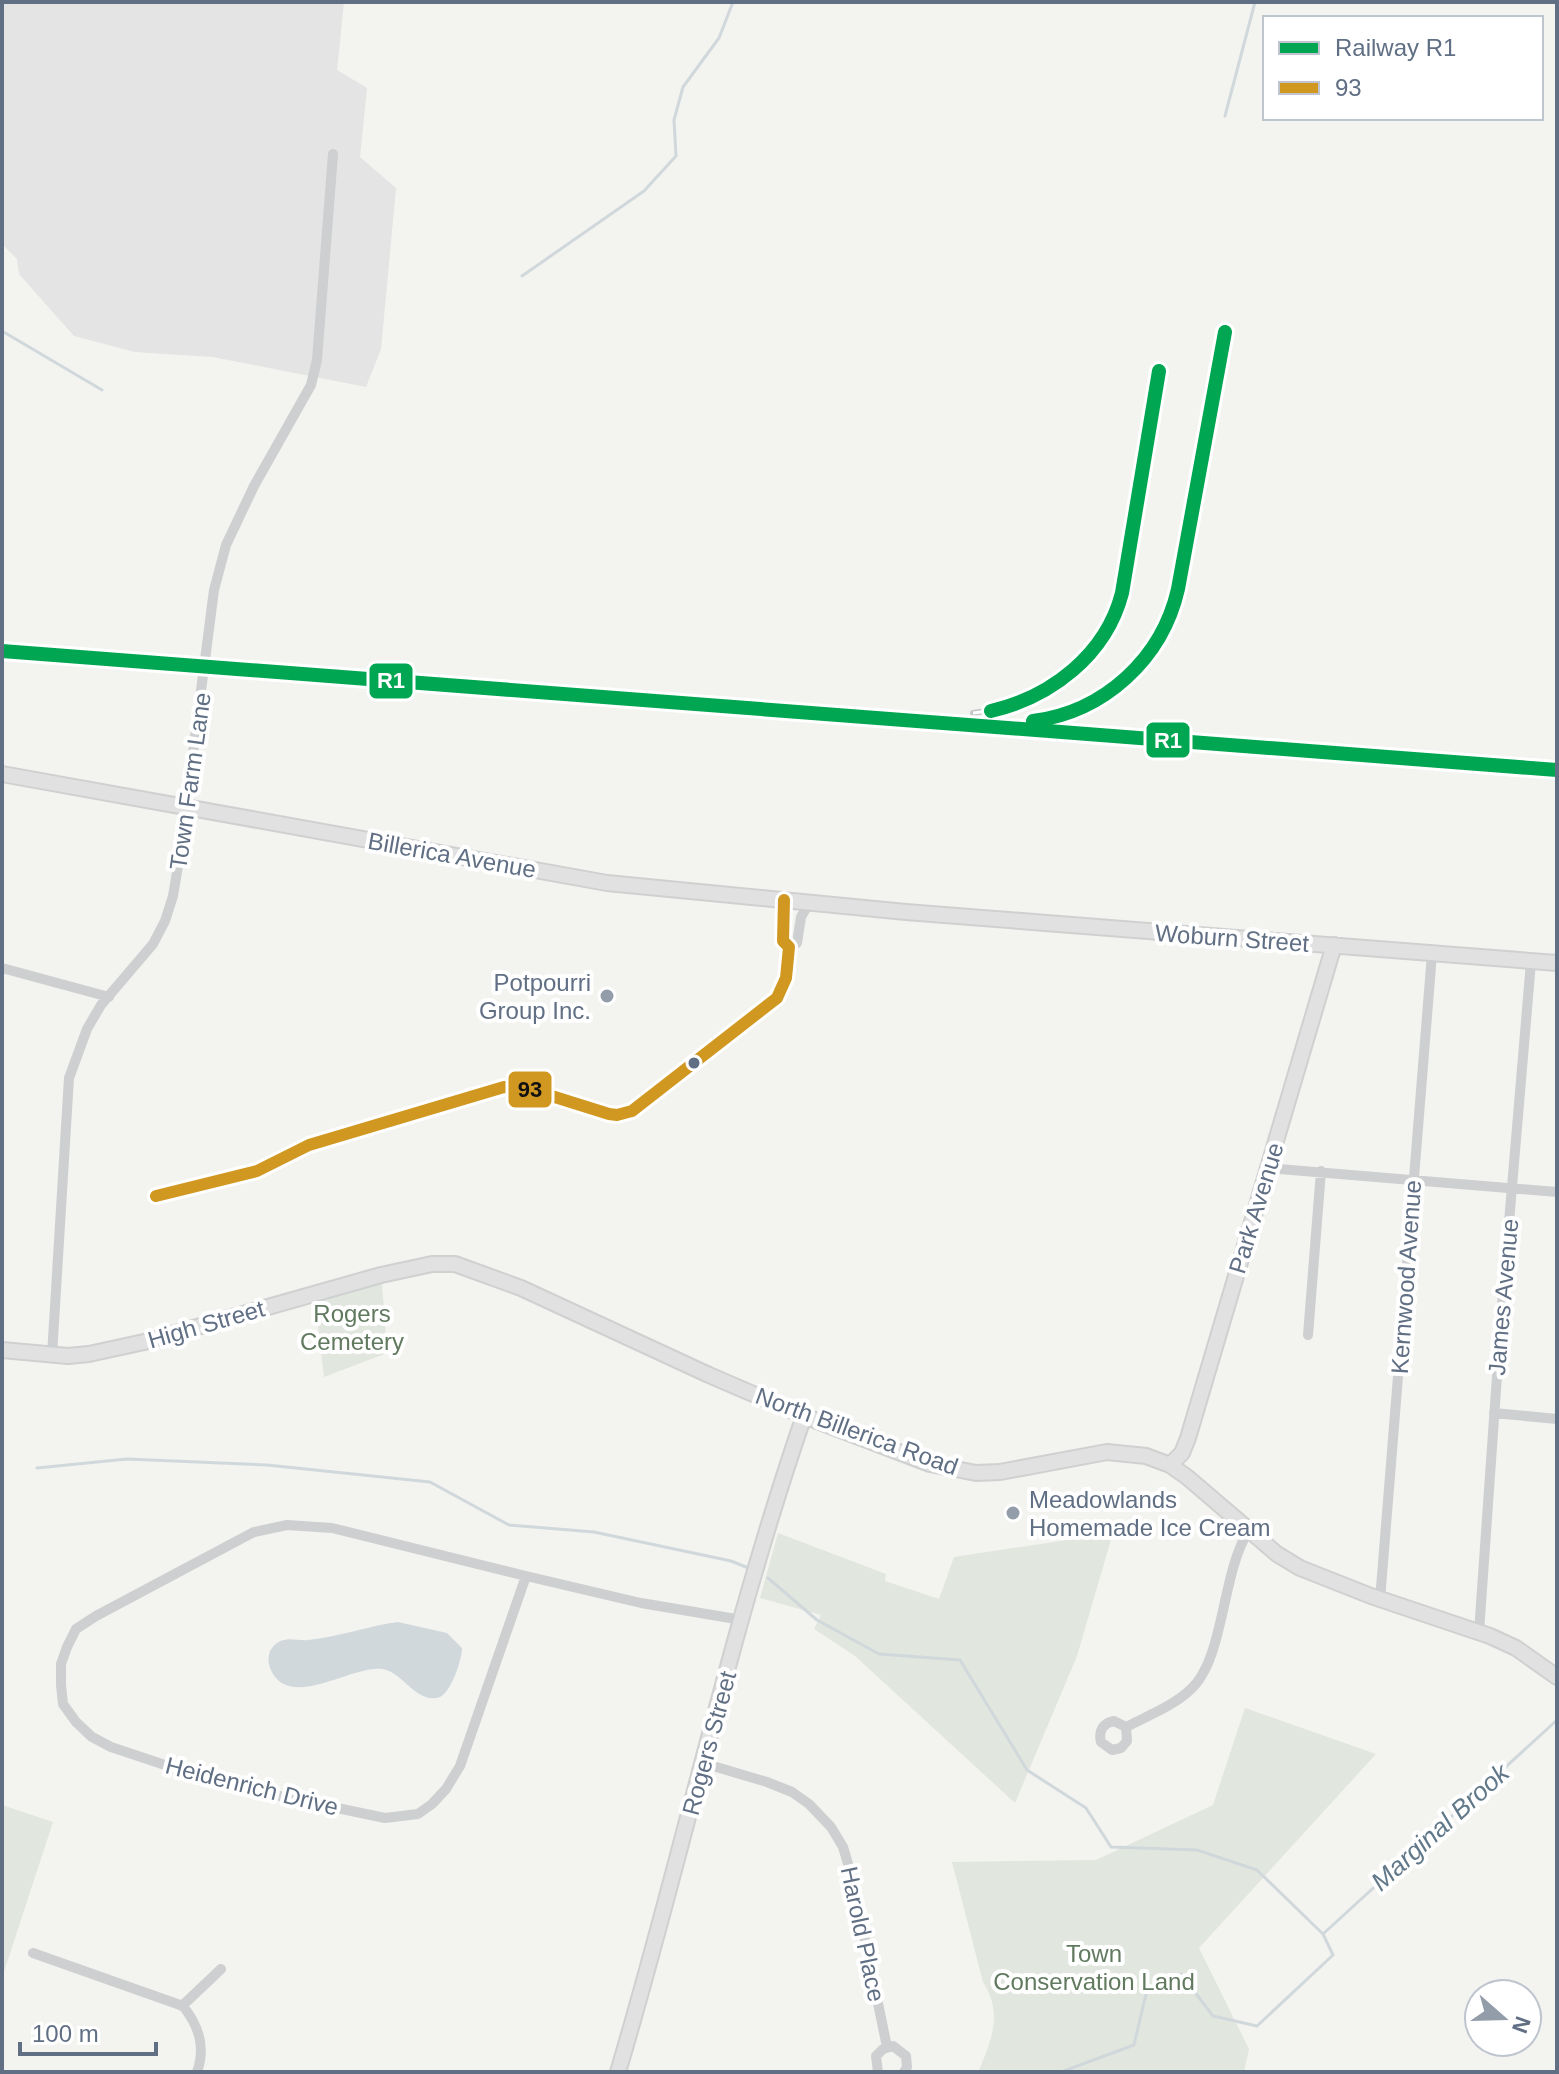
<svg xmlns="http://www.w3.org/2000/svg" width="1559" height="2074" viewBox="0 0 1559 2074" font-family="Arial,sans-serif">
<rect width="100%" height="100%" fill="#f3f3f0"/>
<path fill="#e3e4e3" d="M2 2H344L337 70 367 88 360 157 396 188 381 349 366 387 213 357 135 352 74 336 19 274 17 259 2 244Z"/>
<path fill="#e1e6de" d="M382 1283 387 1353 324 1377 315 1301Z
M778 1533 886 1574 885 1581 939 1599 954 1557 1113 1533 1077 1656 1015 1803 855 1656 814 1629 821 1615 760 1598Z
M1245 1708 1376 1754 1199 1948 1249 2049 1244 2072H978C992 2041 1003 2012 983 1982L952 1862 1096 1860 1213 1805Z
M2 1805 53 1822 2 1978Z"/>
<path fill="#d1d8dc" d="M398 1622 447 1633 462 1648C462 1660 451 1692 440 1697 416 1705 404 1672 382 1669 353 1665 294 1708 273 1674 269 1667 267 1660 270 1651 273 1646 278 1641 284 1640 291 1638 300 1641 308 1640 338 1637 368 1626 398 1622Z"/>
<g fill="none" stroke-linecap="round" stroke-linejoin="round">
<path stroke="#d1d8dc" stroke-width="3" d="M1225 116 1255 2
M522 276 644 191 676 156 674 120 683 87 719 38 733 2
M2 331 102 390
M37 1468 127 1459 267 1465 430 1482 509 1525 594 1532 731 1561 751 1569
M768 1578 817 1620 879 1654 960 1660 1027 1770 1086 1808 1111 1847 1197 1850 1257 1870 1323 1934 1333 1955 1257 2026 1213 2016 1181 1974 1146 1994 1134 2045 1061 2072
M1323 1934 1557 1720"/>
<defs>
<path id="secondary" d="M2 774 607 883 906 912 1557 963
M2 1350 68 1356 89 1354 144 1342 381 1275 432 1264H455L521 1288 709 1375 804 1416 930 1464 976 1473 1000 1472 1107 1452 1146 1456 1170 1465 1187 1477 1277 1554 1300 1568 1371 1596 1490 1636 1516 1648 1557 1677
M1170 1465 1182 1453 1188 1438 1334 945
M618 2072C683 1854 730 1630 804 1416"/>
</defs>
<use href="#secondary" stroke="#cfd1d1" stroke-width="18"/>
<path stroke="#cecfd0" stroke-width="10" d="M789 947 797 943 801 917 810 902
M2 968 109 997
M1268 1168 1557 1192
M156 1196 257 1171 309 1145 504 1087 526 1088 609 1114 617 1115 632 1111 777 998 786 978 789 947 783 941 784 900
M1308 1335 1321 1171
M52 1355 69 1078 87 1029 101 1005 153 944 165 921 173 896 180 854 214 590 226 545 254 486 311 385 317 360 333 154
M1494 1413 1557 1419
M526 1576 332 1528 287 1525 254 1532 96 1616 76 1629 67 1647 61 1664V1685L63 1704 76 1722 92 1737 111 1747 222 1784 385 1818 418 1814 432 1804 446 1789 460 1766 526 1576 641 1603 742 1620
M1380 1600 1432 954
M1479 1632 1502 1305 1531 962
M1126 1727 1127 1741 1121 1748 1112 1750 1101 1742C1098 1731 1103 1723 1114 1721L1126 1727C1147 1716 1173 1706 1190 1690 1225 1659 1221 1573 1249 1530
M703 1763 767 1782 792 1792 809 1804 831 1827 843 1847 852 1877 887 2047
M33 1953 183 2006C199 2026 206 2047 197 2072
M182 2006 221 1969
M878 2072 876 2056 883 2049 893 2046 906 2056 907 2067 904 2072"/>
<use href="#secondary" stroke="#e1e1e2" stroke-width="14"/>
<defs>
<path id="rail" d="M973 713C1041 705 1104 661 1122 593L1159 371
M831 714C860 715 889 714 917 716 953 718 992 725 1028 722 1098 715 1155 665 1176 599L1225 332"/>
</defs>
<use href="#rail" stroke="#c4c5c6" stroke-width="6"/>
<use href="#rail" stroke="#fff" stroke-width="3" stroke-dasharray="9" stroke-linecap="butt"/>
<defs>
<path id="bus-1" d="M156 1196 257 1171 309 1145 504 1087 526 1088 609 1114 617 1115 632 1111 777 998 786 978 789 947 783 941 784 900"/>
</defs>
<use href="#bus-1" stroke="#fff" stroke-width="18"/>
<use href="#bus-1" stroke="#d19821" stroke-width="12"/>
<defs>
<path id="rail-1" d="M2 651 1557 770
M991 711C1051 697 1106 655 1122 593L1159 371
M1033 721C1104 712 1162 659 1178 589L1225 332"/>
</defs>
<use href="#rail-1" stroke="#fff" stroke-width="20"/>
<use href="#rail-1" stroke="#00a651" stroke-width="14"/>
</g>
<g fill="#939daa" stroke="#fff" stroke-width="3">
<circle cx="607" cy="996" r="8"/>
<circle cx="1013" cy="1513" r="8"/>
</g>
<circle fill="#606f84" stroke="#fff" stroke-width="3" cx="694" cy="1063" r="7"/>
<g text-anchor="middle" dominant-baseline="central" stroke-width="8" stroke-linejoin="round" paint-order="stroke">
<g font-size="24" fill="#606f84" stroke="#fff">
<text transform="translate(190 781) rotate(-82)">Town Farm Lane</text>
<text transform="translate(452 855) rotate(10)">Billerica Avenue</text>
<text transform="translate(1232 938) rotate(4)">Woburn Street</text>
<text transform="translate(1256 1208) rotate(-73)">Park Avenue</text>
<text transform="translate(1406 1277) rotate(-86)">Kernwood Avenue</text>
<text transform="translate(1503 1297) rotate(-85)">James Avenue</text>
<text transform="translate(206 1324) rotate(-16)">High Street</text>
<text transform="translate(857 1431) rotate(20)">North Billerica Road</text>
<text transform="translate(709 1743) rotate(-75)">Rogers Street</text>
<text transform="translate(252 1786) rotate(14)">Heidenrich Drive</text>
<text transform="translate(863 1934) rotate(78)">Harold Place</text>
</g>
<g font-size="24" fill="#606f84" stroke="#fff" text-anchor="end">
<text x="591" y="982">Potpourri<tspan x="591" dy="28">Group Inc.</tspan></text>
<text x="1029" y="1499" text-anchor="start">Meadowlands<tspan x="1029" dy="28">Homemade Ice Cream</tspan></text>
</g>
<g font-size="24" fill="#617a5f" stroke="#fff">
<text x="352" y="1313">Rogers<tspan x="352" dy="28">Cemetery</tspan></text>
<text x="1094" y="1953">Town<tspan x="1094" dy="28">Conservation Land</tspan></text>
</g>
<g font-size="26" font-style="italic" fill="#607889" stroke="#fff">
<text transform="translate(1440 1827) rotate(-42)">Marginal Brook</text>
</g>
</g>
<g stroke="#fff" stroke-width="3">
<rect x="368" y="662" width="46" height="38" rx="8" fill="#00a651"/>
<rect x="1145" y="721" width="46" height="38" rx="8" fill="#00a651"/>
<rect x="507" y="1070" width="46" height="39" rx="8" fill="#d19821"/>
</g>
<g font-size="22" text-anchor="middle" font-weight="bold" fill="#fff">
<text x="391" y="688">R1</text>
<text x="1168" y="748">R1</text>
</g>
<g font-size="22" text-anchor="middle" font-weight="bold" fill="#111">
<text x="530" y="1097">93</text>
</g>
<rect width="1559" height="2074" fill="none" stroke="#606f84" stroke-width="8"/>
<rect x="1263" y="16" width="280" height="104" fill="#ffffff" stroke="#bfc5ce" stroke-width="2"/>
<rect x="1279" y="42" width="40" height="12" fill="#00a651" stroke="#bfc5ce" stroke-width="2"/>
<text x="1335" y="56" font-size="24" fill="#606f84">Railway R1</text>
<rect x="1279" y="82" width="40" height="12" fill="#d19821" stroke="#bfc5ce" stroke-width="2"/>
<text x="1335" y="96" font-size="24" fill="#606f84">93</text>
<g transform="translate(1503 2018) rotate(110)"><circle r="38" fill="#ffffff" stroke="#bfc5ce" stroke-width="2"/>
<path d="M0-6L14 30L0 20L-14 30Z" fill="#939daa"/>
<text y="-12" font-size="22" font-weight="bold" text-anchor="middle" fill="#606f84">N</text>
</g>
<path d="M20 2042v12h136v-12" fill="none" stroke="#606f84" stroke-width="4"/>
<text x="32" y="2042" font-size="24" fill="#606f84" stroke="#ffffff" stroke-width="6" paint-order="stroke">100 m</text>
</svg>
